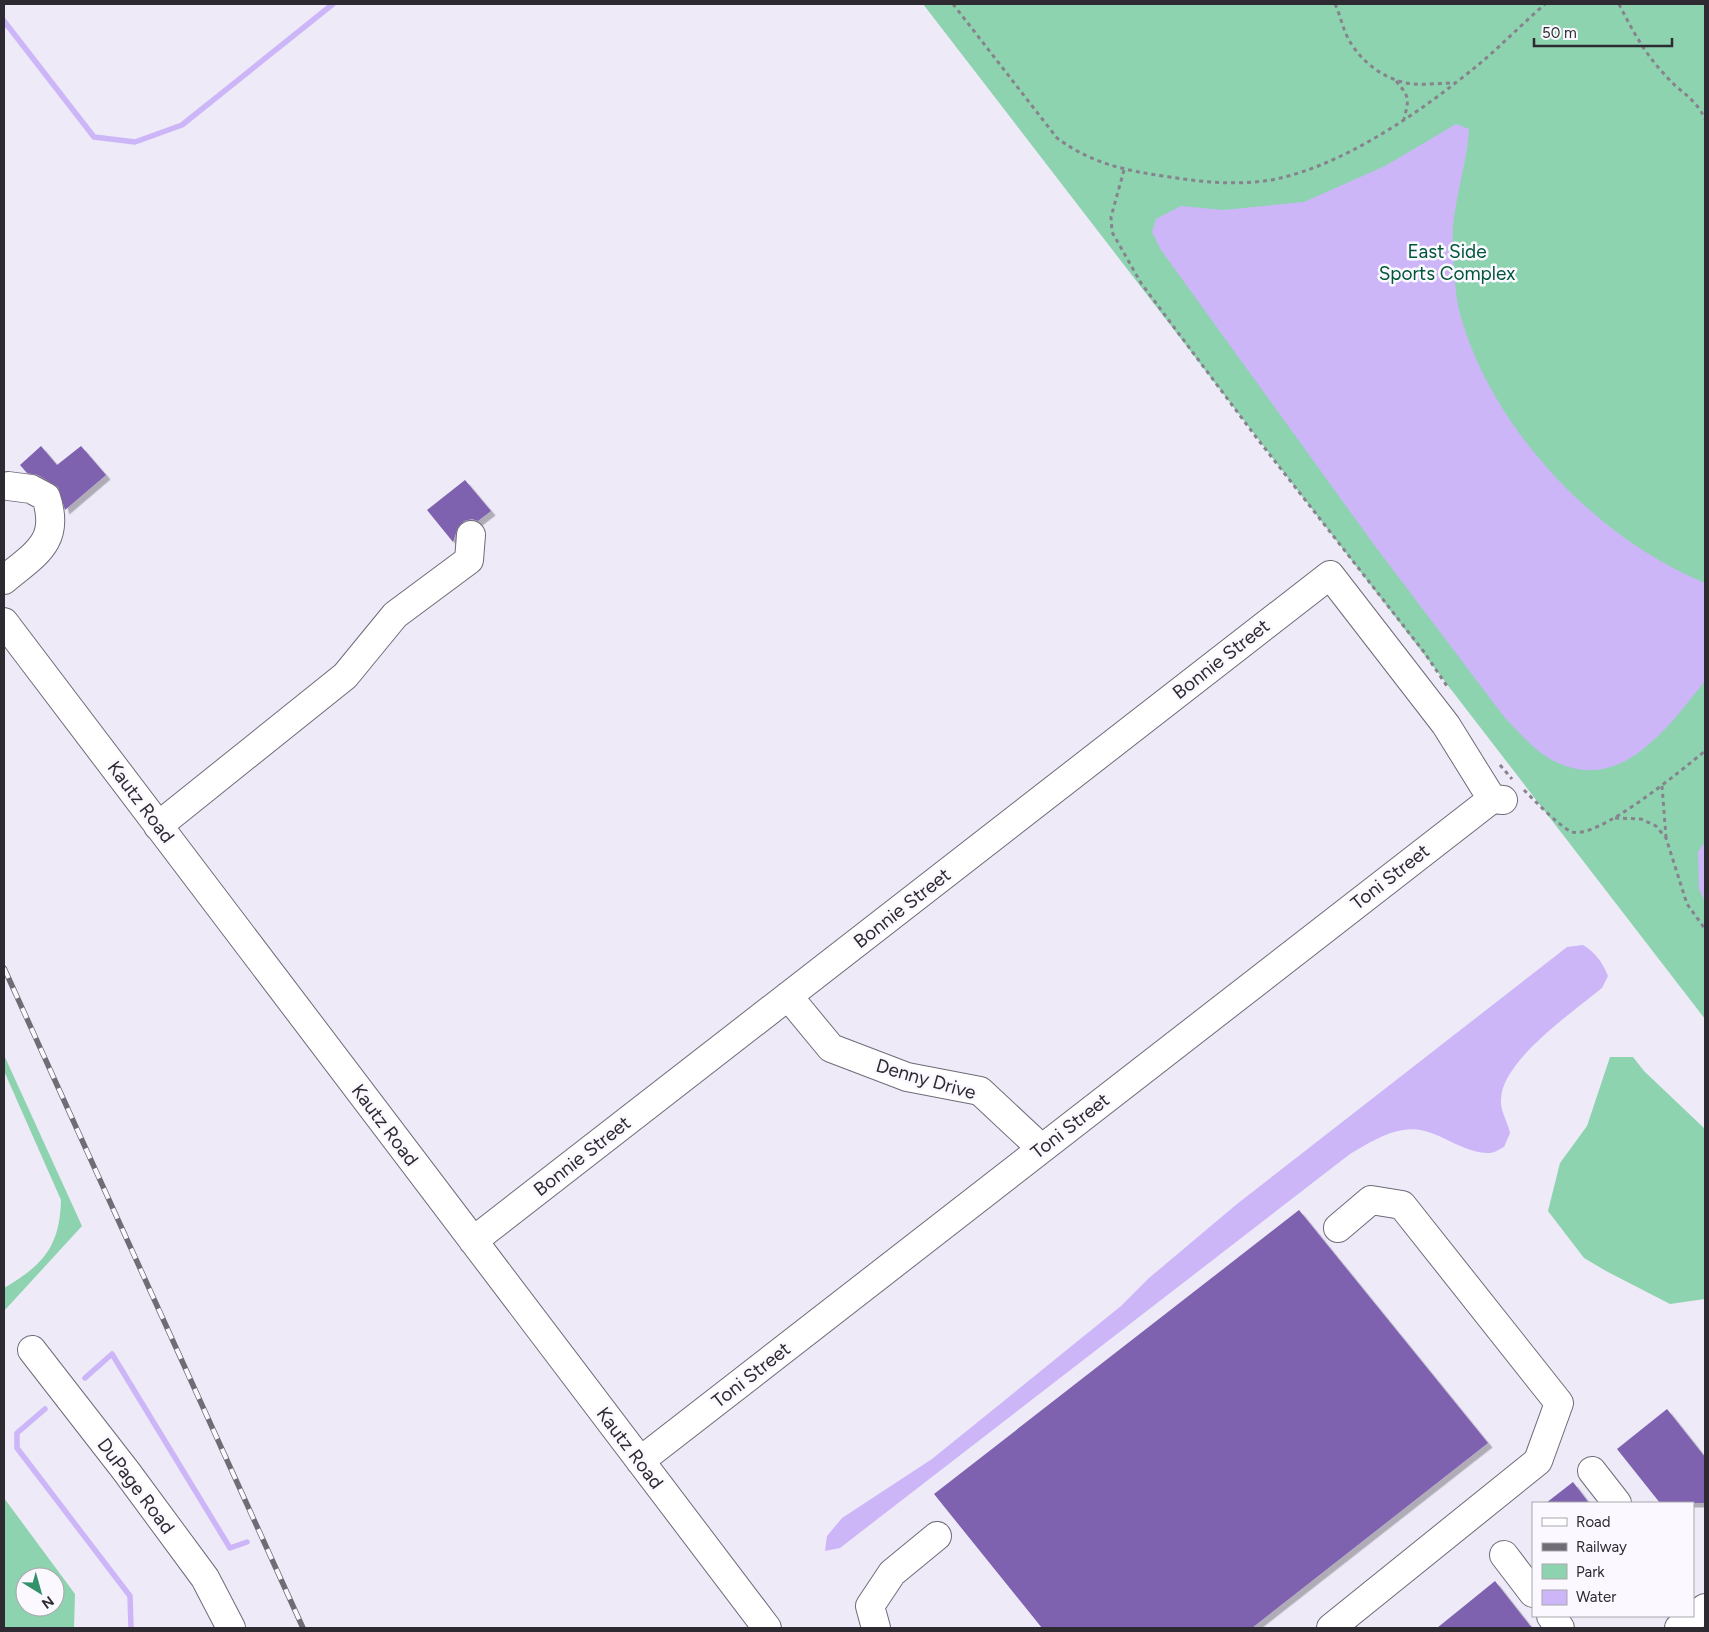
<svg xmlns="http://www.w3.org/2000/svg" width="1709" height="1632" viewBox="0 0 1709 1632" font-family="Figtree,sans-serif">
<defs>
<filter id="shadow"><feDropShadow dx="4.5" dy="4.5" stdDeviation="0" flood-color="#0004"/></filter>
</defs>
<rect width="100%" height="100%" fill="#eeeaf8"/>
<path fill="#8ed3b0" fill-rule="evenodd" d="M923 4H1705V1019L1614 901Z
M4 1055 82 1226 4 1311V1288C42 1266 60 1247 61 1200L4 1071Z
M1610 1057H1633L1644 1071 1705 1129V1299L1670 1304 1606 1271 1584 1258 1548 1211 1560 1163 1587 1126Z
M4 1498 75 1594 74 1628H4ZM25 1577H55V1607H25Z"/>
<path fill="#ccb6f8" d="M1456 124 1469 129C1467 169 1450 208 1453 249 1454 268 1455 291 1459 310 1489 426 1595 538 1705 583V681C1668 727 1621 795 1554 761 1534 751 1520 733 1505 718L1375 546 1161 250 1152 232 1156 219 1181 206 1223 210 1304 202 1385 166Z
M1705 842V902L1699 889 1698 852Z
M1583 945C1595 952 1603 963 1608 976L1602 988C1573 1012 1501 1061 1501 1100 1500 1110 1508 1123 1510 1133L1504 1147C1500 1149 1494 1153 1490 1153 1459 1154 1435 1124 1403 1130 1384 1133 1367 1144 1350 1154L840 1548 825 1551 827 1536 842 1518 932 1459 1121 1306 1149 1278 1237 1204 1567 947Z"/>
<g fill="none" stroke-linecap="round" stroke-linejoin="round">
<path stroke="#ccb6f8" stroke-width="5.5" d="M4 21 94 137 135 142 182 125 333 4
M85 1378 112 1354 230 1548 247 1542
M45 1409 17 1433V1448L130 1596 131 1628"/>
</g>
<path fill="#7f62af" filter="url(#shadow)" d="M41 446 57 465 81 446 106 475 65 510 58 487 38 475 27 473 20 465Z
M465 480 491 511 478 521 472 519 464 521 458 527 453 542 427 510Z
M1299 1210 1488 1443 1252 1628H1042L934 1494Z
M1667 1409 1705 1457V1503H1660L1617 1449Z
M1573 1482 1589 1503H1546Z
M1495 1581 1532 1628H1437Z"/>
<g fill="none" stroke-linecap="round" stroke-linejoin="round">
<defs>
<path id="minor" d="M4 580C35 554 61 542 46 497L31 489 8 486
M4 622 767 1628
M158 826 345 676 395 615 469 560 471 535
M788 996 831 1048 907 1077 980 1091 1041 1148
M473 1241 1330 575 1446 725 1492 799
M32 1350 126 1471 205 1578 231 1628
M640 1461 1492 799 1503 800
M1592 1471 1617 1503
M1504 1555 1533 1593
M1551 1616 1560 1628
M876 1628 870 1606 892 1573 937 1536
M1331 1628 1538 1461 1559 1403 1402 1205 1371 1200 1338 1228
M1679 1628 1705 1608"/>
</defs>
<use href="#minor" stroke="#6f6b78" stroke-width="30"/>
<path stroke="#86838d" stroke-width="3" stroke-dasharray="4 4" stroke-linecap="butt" d="M953 4 1057 138C1092 164 1127 171 1170 177 1201 182 1232 185 1264 181 1337 171 1422 111 1478 65 1501 46 1522 24 1545 4
M1335 4C1339 12 1341 21 1344 29 1354 57 1383 81 1413 84 1426 85 1441 83 1455 83
M1619 4C1632 30 1645 54 1666 76 1680 93 1695 97 1705 119
M1396 81C1410 97 1409 99 1404 119
M1124 170 1111 217 1112 232 1141 283 1256 437 1424 652 1449 689
M1500 765 1512 779
M1662 786 1666 837
M1524 790C1535 801 1557 824 1570 831 1594 844 1685 767 1705 751
M1615 818 1641 819 1656 826 1666 838 1687 904 1705 929"/>
<use href="#minor" stroke="#fff" stroke-width="28"/>
<defs>
<path id="rail" d="M4 968 303 1628"/>
</defs>
<use href="#rail" stroke="#6f6c75" stroke-width="5.5"/>
<use href="#rail" stroke="#fbf9ff" stroke-width="4" stroke-dasharray="11" stroke-linecap="butt"/>
</g>
<g text-anchor="middle" dominant-baseline="central" stroke-width="5" stroke-linejoin="round" paint-order="stroke">
<g font-size="19" fill="#005638" stroke="#fbf9ff">
<text x="1447" y="251">East Side<tspan x="1447" dy="22">Sports Complex</tspan></text>
</g>
<g font-size="19" fill="#2d2b31" stroke="#fbf9ff">
<text transform="translate(1221 659) rotate(-38)">Bonnie Street</text>
<text transform="translate(141 802) rotate(53)">Kautz Road</text>
<text transform="translate(1390 877) rotate(-38)">Toni Street</text>
<text transform="translate(902 908) rotate(-38)">Bonnie Street</text>
<text transform="translate(926 1079) rotate(16)">Denny Drive</text>
<text transform="translate(385 1125) rotate(53)">Kautz Road</text>
<text transform="translate(1070 1126) rotate(-38)">Toni Street</text>
<text transform="translate(582 1156) rotate(-38)">Bonnie Street</text>
<text transform="translate(751 1375) rotate(-38)">Toni Street</text>
<text transform="translate(630 1448) rotate(53)">Kautz Road</text>
<text transform="translate(136 1486) rotate(53)">DuPage Road</text>
</g>
</g>
<rect width="1709" height="1632" fill="none" stroke="#2d2b31" stroke-width="10"/>
<rect x="1532" y="1502" width="162" height="115" fill="#fbf9ff" stroke="#a9a7ad"/>
<rect x="1542" y="1518" width="25" height="8" fill="#ffffff" stroke="#a9a7ad"/>
<text x="1576" y="1527" font-size="15" fill="#2d2b31">Road</text>
<rect x="1542" y="1543" width="25" height="8" fill="#6f6c75" stroke="#a9a7ad"/>
<text x="1576" y="1552" font-size="15" fill="#2d2b31">Railway</text>
<rect x="1542" y="1564" width="25" height="15" fill="#8ed3b0" stroke="#a9a7ad"/>
<text x="1576" y="1577" font-size="15" fill="#2d2b31">Park</text>
<rect x="1542" y="1590" width="25" height="15" fill="#ccb6f8" stroke="#a9a7ad"/>
<text x="1576" y="1602" font-size="15" fill="#2d2b31">Water</text>
<g transform="translate(40 1592) rotate(143)"><circle r="24" fill="#fbf9ff" stroke="#a9a7ad"/>
<path d="M0-4L9 19L0 12L-9 19Z" fill="#34926a"/>
<text y="-8" font-size="14" font-weight="bold" text-anchor="middle" fill="#2d2b31">N</text>
</g>
<path d="M1534 38v8h138v-8" fill="none" stroke="#2d2b31" stroke-width="2.5"/>
<text x="1542" y="38" font-size="15" fill="#2d2b31" stroke="#fbf9ff" stroke-width="4" paint-order="stroke">50 m</text>
</svg>
